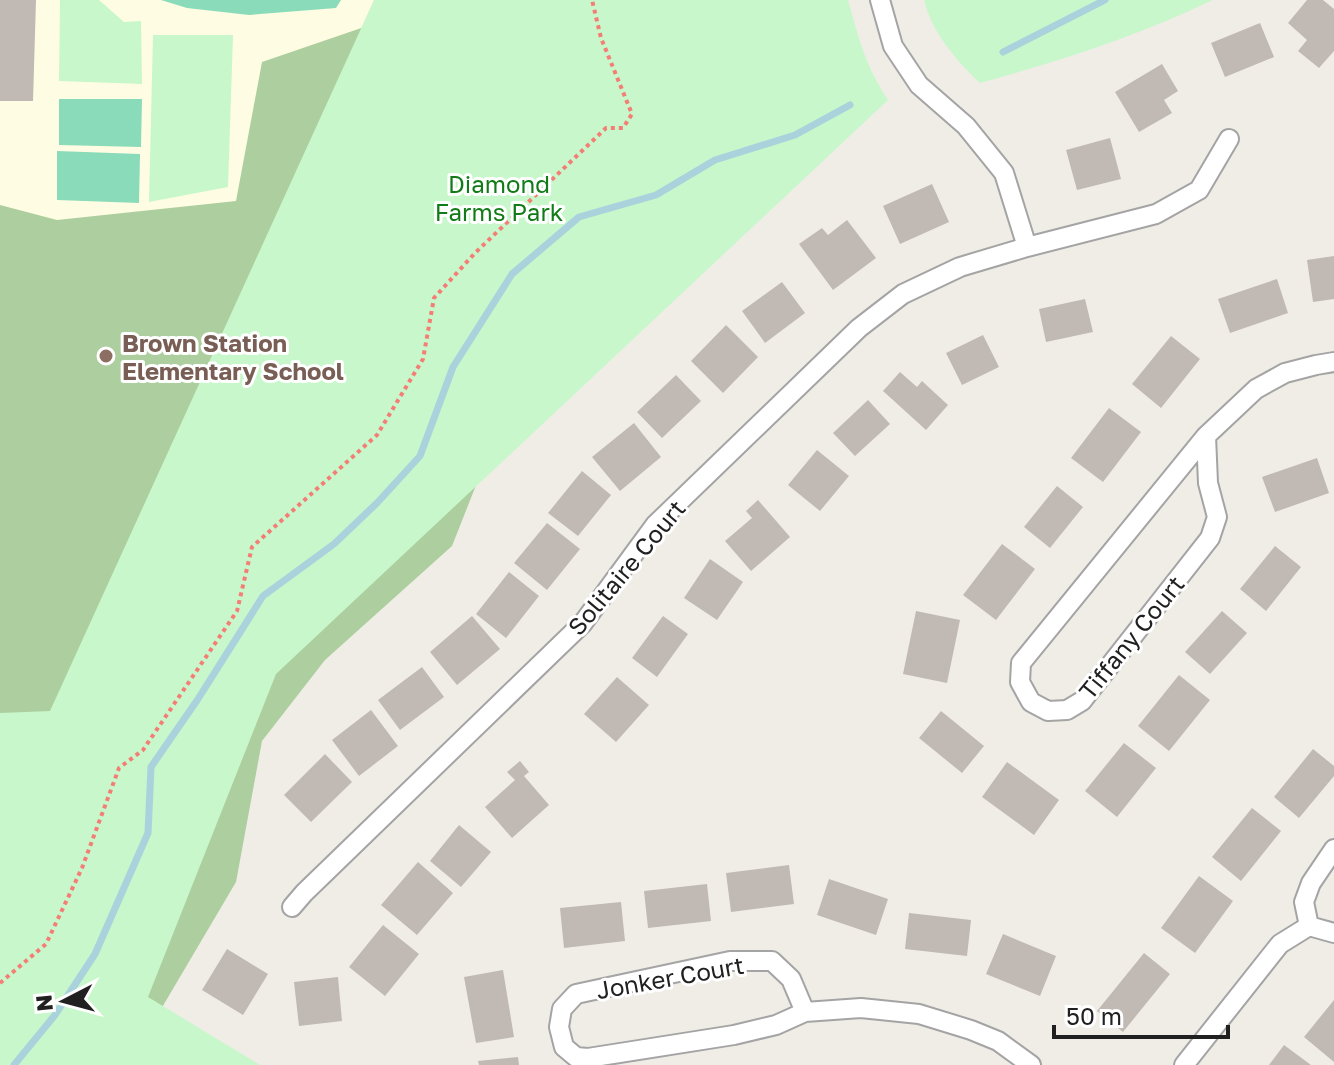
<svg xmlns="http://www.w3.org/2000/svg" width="1334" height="1065" viewBox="0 0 1334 1065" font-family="'Golos Text',sans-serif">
<rect width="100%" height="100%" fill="#f0ede7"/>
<path fill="#fefde3" d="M0 0H374L50 711 0 713Z"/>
<path fill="#adce9e" d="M443 0H533L518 379 452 546 325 660 262 741 236 882 131 1060 0 1065V205L57 220 236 201 262 62Z"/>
<path fill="#c7f7ca" d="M60 0H99L124 22 141 21 142 84 59 81Z
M374 0H848C859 39 865 65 888 100L276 674 148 997 260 1065H0V713L50 711Z
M924 0H1213C1138 36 1060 61 980 83 956 60 932 33 924 0Z
M153 35H233L228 187 149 202Z"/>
<path fill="#89dbb9" d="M161 0H341L336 8 249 15 187 8Z
M59 99H142L141 147 59 145Z
M57 151 140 154 139 203 57 200Z"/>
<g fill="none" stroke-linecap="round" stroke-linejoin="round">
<path stroke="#aad2dc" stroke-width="7" d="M1003 52 1105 0
M14 1065 55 1015 95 954 148 833 151 767 198 699 263 596 334 544 377 503 420 456 453 367 512 274 579 217 656 195 715 160 795 135 850 105"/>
</g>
<path fill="#c1b9b4" d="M0 0H36L33 101H0Z
M1307 0H1323L1334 9V51L1319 68 1298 51 1307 40 1288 23Z
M1260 23 1274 57 1225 77 1211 43Z
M1162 64 1178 91 1164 100 1172 113 1139 132 1115 92Z
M1110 138 1121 179 1077 190 1066 150Z
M932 184 949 222 900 244 883 206Z
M847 220 876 258 833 290 799 244 822 228 828 235Z
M1334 256V299L1313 302 1307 260Z
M1277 279 1288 313 1230 333 1218 299Z
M782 282 805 313 765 343 742 311Z
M1085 299 1093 332 1046 342 1039 309Z
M726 325 758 357 723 393 691 361Z
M983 335 999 367 962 385 946 353Z
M1171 336 1200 359 1161 408 1132 384Z
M900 372 917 387 922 381 948 405 926 430 883 391Z
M676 375 701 401 662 438 637 412Z
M868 400 890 424 855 456 833 433Z
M1109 408 1141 432 1103 482 1071 458Z
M634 423 661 457 620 491 592 457Z
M817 450 849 476 820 511 788 485Z
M1317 458 1329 493 1275 512 1262 477Z
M582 471 611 495 578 536 548 513Z
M1057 486 1083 507 1050 548 1024 527Z
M758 500 790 537 751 571 725 541 752 518 746 511Z
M547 523 580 549 547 590 514 563Z
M1002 544 1035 569 996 620 963 595Z
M1275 546 1301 567 1266 611 1240 589Z
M710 559 743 582 717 620 684 598Z
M509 572 539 596 506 638 476 614Z
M916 611 960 620 947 683 903 674Z
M1222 611 1247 633 1210 674 1185 652Z
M472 616 500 649 457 685 430 652Z
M663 616 688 634 657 677 632 658Z
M422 667 444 697 400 730 378 700Z
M1179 675 1210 700 1169 751 1138 726Z
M617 677 649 705 616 742 584 714Z
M371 710 398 746 359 776 332 740Z
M941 711 984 746 962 773 919 738Z
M1124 743 1156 768 1117 817 1085 791Z
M1313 749 1334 766V776L1299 818 1274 797Z
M325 754 352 782 311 822 284 795Z
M520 761 529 772 524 776 549 805 512 838 485 807 515 780 507 772Z
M1007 762 1059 800 1034 835 982 797Z
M1252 808 1281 831 1241 881 1212 857Z
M459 825 491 852 461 887 430 861Z
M418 862 453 893 417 935 381 905Z
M789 865 794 904 731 912 726 873Z
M1199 876 1233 901 1195 953 1161 928Z
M829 879 888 899 876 935 817 915Z
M707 884 711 921 648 928 644 891Z
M621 902 625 941 564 948 560 908Z
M909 913 971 920 967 956 905 949Z
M383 925 419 954 385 996 349 967Z
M1003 934 1056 956 1040 996 986 974Z
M227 949 268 974 243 1015 202 990Z
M1144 953 1170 974 1123 1032 1097 1011Z
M503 970 514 1037 476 1043 464 977Z
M338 977 342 1021 299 1026 294 982Z
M1334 1000V1062L1304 1037Z
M1284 1045 1311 1065H1269Z
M518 1057 519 1065H479L478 1061Z"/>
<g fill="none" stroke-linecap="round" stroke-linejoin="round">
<defs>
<path id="minor" d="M880 0 893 46 919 85 966 126 1004 173 1027 247
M1206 436 1208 483 1217 517 1210 538 1082 701 1067 710 1048 711 1031 702 1020 682 1021 663 1206 436 1256 389 1285 373 1316 365 1334 362
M292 907 304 893 583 623 655 525 859 328 903 294 960 267 1027 247 1156 214 1199 190 1229 139
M1309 926 1304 902 1311 883 1334 849
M805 1012 791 979 772 961H730L576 994 562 1009 559 1027 564 1047 576 1057 588 1058 734 1035 776 1025 805 1012 861 1008 919 1014 971 1030 998 1041 1031 1065
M1184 1065 1280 944 1309 926 1334 933"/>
</defs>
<use href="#minor" stroke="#a4a4a4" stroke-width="22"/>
<path stroke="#f47e75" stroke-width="4" stroke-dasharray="4 4" stroke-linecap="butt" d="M0 983 46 944 82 868 119 768 143 750 237 611 252 547 377 435 423 359 434 298 475 253 606 128H623L632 114 601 38 592 0"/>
<use href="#minor" stroke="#fff" stroke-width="18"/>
</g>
<circle fill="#8d6e63" stroke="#fff" stroke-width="3" cx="106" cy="356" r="8"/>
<g text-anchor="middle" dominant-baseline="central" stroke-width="6" stroke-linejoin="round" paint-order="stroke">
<g font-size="24" fill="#117c17" stroke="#fff">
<text x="499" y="183">Diamond<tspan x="499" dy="28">Farms Park</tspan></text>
</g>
<g font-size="24" font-weight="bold" fill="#785e54" stroke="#fff" text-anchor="start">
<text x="122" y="342">Brown Station<tspan x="122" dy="28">Elementary School</tspan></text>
</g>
<g font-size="24" fill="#202020" stroke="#fff">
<text transform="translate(626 567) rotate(-50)">Solitaire Court</text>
<text transform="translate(1131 637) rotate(-51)">Tiffany Court</text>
<text transform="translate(670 977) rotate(-10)">Jonker Court</text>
</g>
</g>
<g transform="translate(64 1001) rotate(264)" stroke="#ffffff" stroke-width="6" paint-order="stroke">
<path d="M0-6L14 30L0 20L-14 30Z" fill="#202020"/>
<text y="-12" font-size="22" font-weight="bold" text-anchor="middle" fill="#202020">N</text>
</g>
<path d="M1054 1025v12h174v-12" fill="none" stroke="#202020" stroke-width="4"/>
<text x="1066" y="1025" font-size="24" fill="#202020" stroke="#ffffff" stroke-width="6" paint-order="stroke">50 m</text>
</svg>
